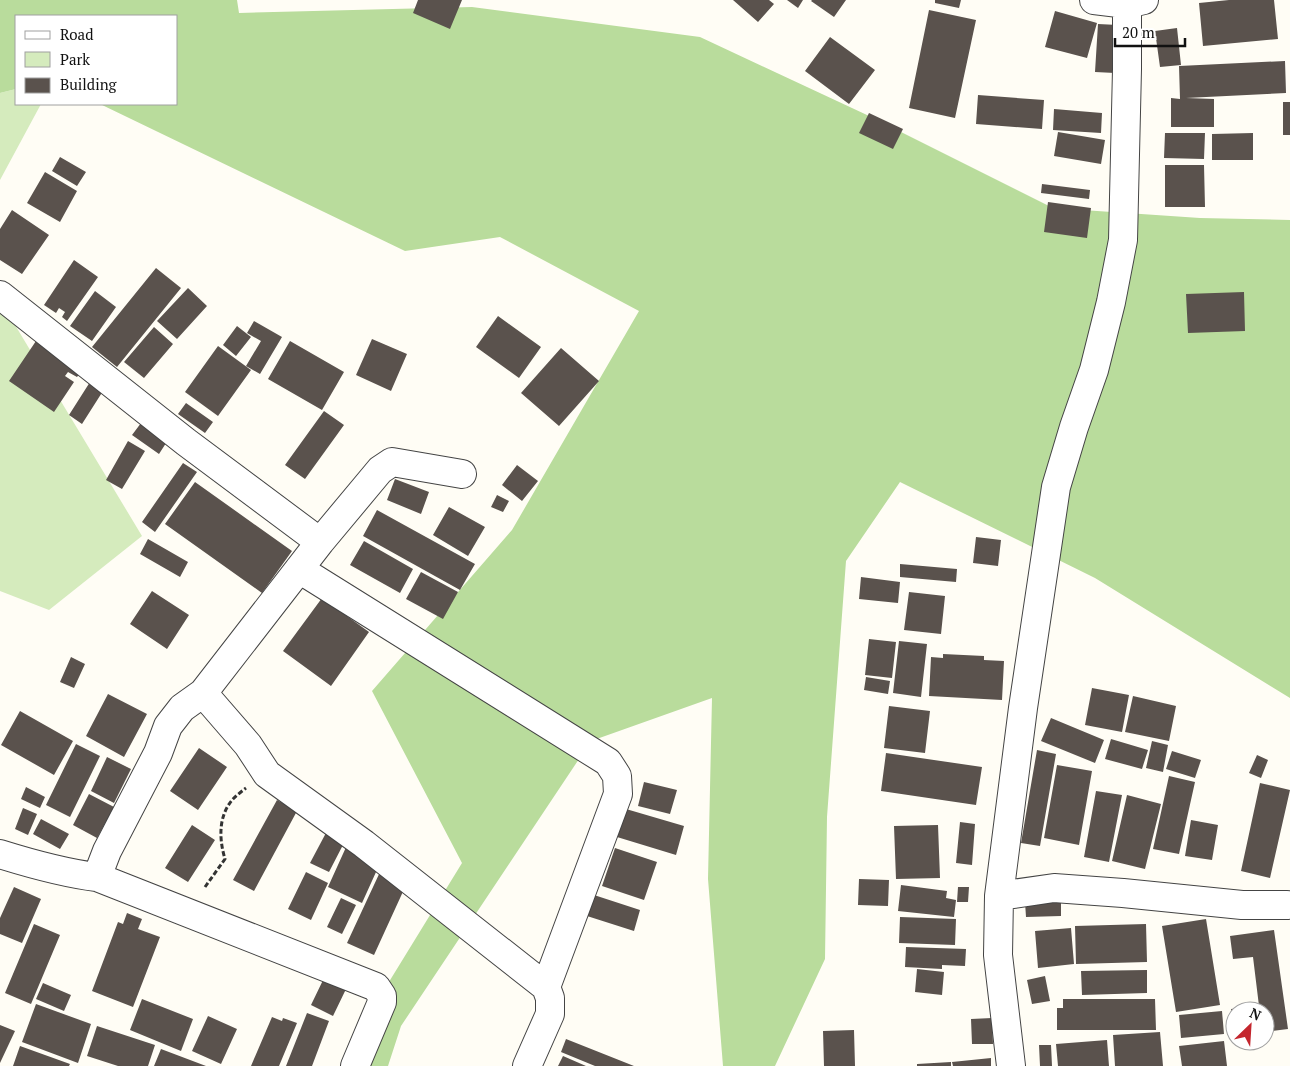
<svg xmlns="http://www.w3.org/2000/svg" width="1290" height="1066" viewBox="0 0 1290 1066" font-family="'PT Serif',serif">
<rect width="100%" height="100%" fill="#fffdf5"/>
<path fill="#d5ebbd" d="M16 89V104H41L0 180V93Z
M0 300 142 536 49 610 0 591Z"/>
<path fill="#b9dc9c" d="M0 0H237L239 13 472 7 700 37 867 115 1053 208 1200 218 1290 220V698L1095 578 900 482 846 561 827 817 825 959 775 1066H723L708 879 712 698 591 741 401 1026 388 1066H357L376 1003 462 863 372 691 512 530 639 311 500 237 405 251 100 104H176V16H16V89L0 93Z"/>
<path fill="#5a524d" d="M418 0H462L450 29 413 13Z
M733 0H769L774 4 758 22Z
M787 0H803L798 8Z
M812 0H846L834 17 811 1Z
M935 0H961L959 8 935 3Z
M1229 0H1274L1278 39 1203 46 1199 3Z
M929 10 976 20 955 118 909 108Z
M1055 11 1097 23 1087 58 1045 47Z
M1098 24 1118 25 1115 73 1095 72Z
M1177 28 1181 65 1160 67 1155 31Z
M830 37 875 70 849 104 805 71Z
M1285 61 1286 93 1186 98 1214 99V127H1171V98L1180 99 1179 66Z
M978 95 1044 100 1042 129 976 124Z
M1283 102H1290V135H1283Z
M1054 109 1102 113 1101 133 1053 130Z
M869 113 903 129 893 149 859 133Z
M1058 132 1105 140 1101 164 1054 156Z
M1165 133H1205L1204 159 1164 158Z
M1253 133V160H1212V134Z
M60 157 86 172 77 186 52 171Z
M1165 165H1204L1205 207H1165Z
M45 172 77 191 60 222 27 203Z
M1042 184 1090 190 1089 199 1041 193Z
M1048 202 1091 208 1087 238 1044 232Z
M12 210 49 235 22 274 0 260V229Z
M74 260 98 277 67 321 62 317 65 312 59 308 56 313 44 305Z
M156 268 181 288 117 367 92 347Z
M188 288 207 306 177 339 157 321Z
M95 291 116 307 92 341 70 326Z
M1244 292 1245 331 1188 333 1186 294Z
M498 316 541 347 519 378 476 347Z
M254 321 282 337 260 374 246 366 261 341 247 333Z
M237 326 251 337 236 356 223 345Z
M154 327 173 344 144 378 124 362Z
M372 339 407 354 391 391 356 375Z
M36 341 81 372 77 377 68 372 65 376 74 382 54 412 9 381Z
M290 341 344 372 322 410 268 379Z
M218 346 251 370 218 416 185 392Z
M561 348 599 381 559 426 521 393Z
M90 382 103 391 82 424 69 415Z
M186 403 213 422 205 433 178 414Z
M324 411 344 425 305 479 285 465Z
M141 423 168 440 159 454 132 435Z
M128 441 145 451 122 489 106 480Z
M183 463 197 472 155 532 142 522Z
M517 465 538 481 522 501 502 485Z
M395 479 429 492 421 514 387 500Z
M195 482 292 551 262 593 165 524Z
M497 495 509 501 503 512 491 507Z
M449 507 485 527 468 556 433 535Z
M377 510 475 564 460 590 363 536Z
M976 537 1001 540 998 566 973 563Z
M148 539 188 562 180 577 140 554Z
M364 541 413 569 400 593 350 565Z
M900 564 957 569 956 582 900 577Z
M421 572 458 592 443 619 406 599Z
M861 577 900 582 898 603 859 599Z
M152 591 189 615 167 649 130 624Z
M909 592 945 596 941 634 904 630Z
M322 598 369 632 331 686 283 651Z
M869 639 896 642 892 678 865 675Z
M899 641 927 644 921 697 893 693Z
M943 654 984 656V660L1004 661 1002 700 929 696 931 657 943 658Z
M71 657 85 664 74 688 60 682Z
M866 677 890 681 888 694 864 690Z
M1092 688 1129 695 1122 732 1085 725Z
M108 694 147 714 124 757 86 736Z
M1133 696 1176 706 1169 741 1125 732Z
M889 706 930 711 925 753 884 748Z
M20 711 73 741 54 775 1 745Z
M1051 718 1104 740 1095 763 1041 741Z
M1111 739 1148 750 1142 769 1105 759Z
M1152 741 1168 745 1163 772 1146 768Z
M76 744 100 756 70 817 46 805Z
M199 748 227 767 198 810 170 791Z
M1037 750 1056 754 1040 846 1021 843Z
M1172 751 1201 760 1195 778 1166 769Z
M886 753 982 767 976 805 881 791Z
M1257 755 1268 760 1261 778 1249 773Z
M107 757 131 769 114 803 91 791Z
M1057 765 1092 771 1079 845 1044 838Z
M1169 776 1195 782 1179 854 1153 849Z
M644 782 677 790 670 814 638 806Z
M1260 783 1290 790 1270 878 1241 871Z
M26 787 45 797 40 808 21 799Z
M1096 791 1122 795 1109 862 1084 857Z
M89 794 114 807 97 838 73 825Z
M1127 795 1161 804 1145 869 1112 861Z
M277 800 297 811 254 891 233 880Z
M23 808 37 814 28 835 15 829Z
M626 809 684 826 676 855 617 837Z
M41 819 69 834 60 849 33 834Z
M1191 820 1218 825 1212 860 1185 856Z
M960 822 975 824 972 865 956 863Z
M192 825 215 840 188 882 165 868Z
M938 825 940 878 896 879 894 826Z
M327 831 345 841 329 872 310 863Z
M347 845 381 861 362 903 328 887Z
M615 848 657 862 644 900 602 886Z
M306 872 328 883 311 920 288 909Z
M380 872 406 885 374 955 347 943Z
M859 879 889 880 888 906 858 905Z
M901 885 947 891 946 898 956 900 954 917 898 911Z
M14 887 41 899 22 943 0 934V918Z
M958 887H969L968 902H957Z
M594 895 640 910 634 931 587 916Z
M341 898 356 905 342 934 327 927Z
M1061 901V916L1026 917 1025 902Z
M127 913 142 919 138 929 160 937 133 1007 92 991 118 922 123 924Z
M900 917 956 919 955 945 899 943Z
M1206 919 1220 1005 1176 1012 1162 926Z
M34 924 60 935 31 1004 5 993Z
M1146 924 1147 962 1076 964 1075 926Z
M1071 928 1074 964 1038 968 1035 931Z
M1274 930 1288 1029 1265 1032V1011H1235V1027H1234L1231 1009 1259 1006 1253 957 1233 959 1230 936Z
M906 947 966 949 965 966 942 965V969L905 967Z
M917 969 944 972 942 995 915 992Z
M1147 970V993L1082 995 1081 971Z
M325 976 347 987 333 1016 311 1005Z
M1045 976 1050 1001 1032 1004 1027 980Z
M43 983 71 995 64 1011 36 999Z
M142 999 193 1019 181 1051 130 1030Z
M1063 999H1155L1156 1030H1057V1008H1063Z
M36 1004 91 1024 78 1063 22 1042Z
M1222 1011 1224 1034 1181 1038 1179 1015Z
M307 1013 329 1021 312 1066H286Z
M208 1016 237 1029 221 1064 192 1051Z
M272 1017 282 1021 283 1018 297 1023 279 1066H251Z
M992 1018 993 1044H972L971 1019Z
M0 1025 15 1031 0 1063Z
M97 1026 155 1045 148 1066H118L87 1056Z
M854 1030 855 1066H824L823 1031Z
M1160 1032 1163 1066H1115L1113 1035Z
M566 1039 634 1066H595L561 1052Z
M1107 1040 1109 1066H1058L1056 1044Z
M1224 1041 1227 1066H1182L1179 1046Z
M1039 1045H1051L1052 1066H1040Z
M20 1046 70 1064 69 1066H13Z
M161 1049 206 1066H154Z
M563 1056 586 1066H558Z
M991 1058V1066H953L952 1062Z
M951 1062V1066H917V1064Z"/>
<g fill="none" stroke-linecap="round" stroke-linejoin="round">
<defs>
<path id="minor" d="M1094 0 1127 4 1144 0
M0 295 186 442 320 542
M462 474 392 462 380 470 320 542 203 693 248 745 267 774 364 844 546 987 550 998V1014L527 1066
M299 569 608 762 617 776 618 794 546 987
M0 854C32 864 64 873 97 877L107 851 158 753 168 726 182 708 203 693
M97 877 376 987 382 996V1002L355 1066
M999 896 1054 888 1123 893 1242 905H1287
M1011 1066 998 955 999 896 1023 708 1056 487 1074 427 1094 370 1111 302 1123 240 1127 69V0"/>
</defs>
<use href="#minor" stroke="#444" stroke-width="30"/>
<path stroke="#333" stroke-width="3" stroke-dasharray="5 2.5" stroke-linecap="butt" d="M205 887 225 859C219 839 218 816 233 799 237 795 242 791 246 788"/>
<use href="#minor" stroke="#fff" stroke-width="28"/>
</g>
<rect x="15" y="15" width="162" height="90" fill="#ffffff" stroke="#a0a0a0"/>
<rect x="25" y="31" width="25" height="8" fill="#ffffff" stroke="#a0a0a0"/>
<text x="60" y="40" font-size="15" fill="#111111">Road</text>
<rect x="25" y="52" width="25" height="15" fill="#d5ebbd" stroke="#a0a0a0"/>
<text x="60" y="65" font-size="15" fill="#111111">Park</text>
<rect x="25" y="78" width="25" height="15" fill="#5a524d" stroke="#a0a0a0"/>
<text x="60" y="90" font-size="15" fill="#111111">Building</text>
<g transform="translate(1250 1026) rotate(25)"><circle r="24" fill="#ffffff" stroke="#a0a0a0"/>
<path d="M0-4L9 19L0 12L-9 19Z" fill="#c4262e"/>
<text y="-8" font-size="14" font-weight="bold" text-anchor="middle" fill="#111111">N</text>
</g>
<path d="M1115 38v8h70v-8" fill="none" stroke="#111111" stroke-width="2.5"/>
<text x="1122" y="38" font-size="15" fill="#111111" stroke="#ffffff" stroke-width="4" paint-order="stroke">20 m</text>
</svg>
